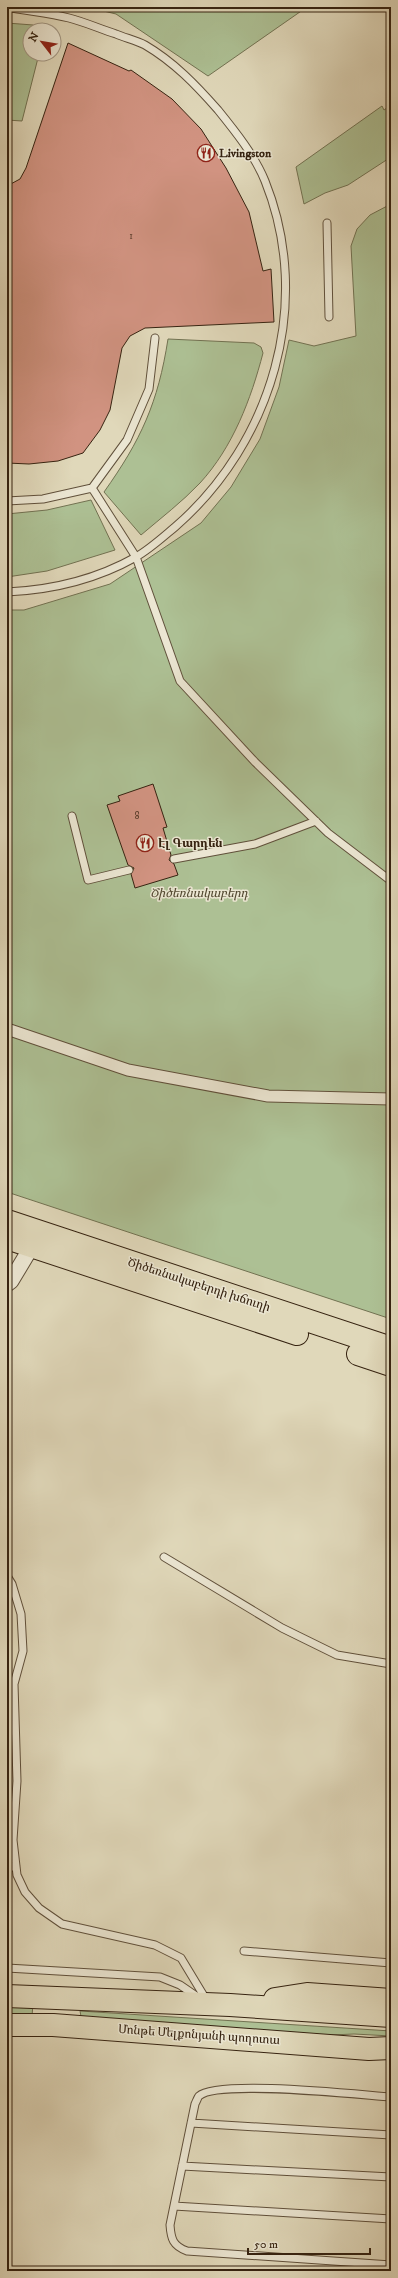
<svg xmlns="http://www.w3.org/2000/svg" width="398" height="2278" viewBox="0 0 398 2278" font-family="'IM FELL DW Pica','Noto Serif Armenian',serif">
<rect width="100%" height="100%" fill="#e0d8ba"/>
<filter id="stains"><feTurbulence type="fractalNoise" baseFrequency=".005" numOctaves="4"/><feColorMatrix values="0 0 0 0 .2 0 0 0 0 .09 0 0 0 0 .02 0 0 0 .5 -.17"/></filter>
<radialGradient id="worn" r=".72"><stop offset=".6" stop-color="#630" stop-opacity="0"/><stop offset="1" stop-color="#630" stop-opacity=".3"/></radialGradient>
<path fill="#adc094" stroke="#727252" d="M87 7H307L208 76 116 14Z
M7 23 33 25 42 30H30V54H39L22 121 7 120Z
M391 105V157L348 185 325 193 304 204 296 167 382 106 384 110Z
M391 204V1319L7 1192V610H24L110 584 201 523 231 487 260 439 279 387 289 340 314 346 356 336 351 246 357 229 370 215Z
M168 339 254 343 261 347 263 353C251 399 233 447 200 483 182 502 161 518 141 535L104 492C141 440 158 403 168 339Z
M91 500 115 550 47 571 7 577V514L47 510Z
M7 2004H33L32 2016H7Z
M80 2011 391 2031V2036L354 2034 308 2036 82 2022Z"/>
<path fill="#d19381" stroke="#362311" d="M68 43 129 71 131 70 172 99 201 129 226 168 249 212 263 271 271 269 274 322 145 328 130 336 122 348 110 410 100 430 83 453 58 461 29 464 7 463V186L20 179 26 168Z
M153 784 167 827 163 828 171 855 169 860 174 864 178 875 135 888 131 874 134 868 128 865 107 805 120 801 118 796Z"/>
<g fill="none" stroke-linecap="round" stroke-linejoin="round">
<defs>
<path id="service" d="M7 7C27 11 49 13 69 18 85 22 100 29 116 34 125 38 136 40 145 45 174 62 196 85 218 110 235 131 255 156 265 181 314 303 272 443 175 527 163 537 150 549 136 557 97 579 51 590 7 592
M327 223 329 317
M92 488 136 557 180 681 255 762 328 833 391 881
M7 501 43 499 92 488 127 440 149 389 155 338
M72 816 88 880 129 870
M174 859 255 844 316 821
M164 1557 282 1628 337 1655 391 1664
M7 1576 12 1584 21 1614 23 1651 14 1684 17 1781 13 1840 17 1875 25 1892 39 1908 62 1924 155 1945 181 1958 207 2001
M7 1868 16 1866
M244 1951 391 1963
M7 1968 160 1977 180 1985 199 1998
M391 2097C361 2095 217 2079 199 2096 198 2097 196 2102 195 2104L170 2225C171 2239 173 2246 187 2251L391 2265
M191 2123 391 2135
M182 2166 391 2177
M174 2206 391 2219"/>
<path id="pedestrian" d="M7 1029 128 1070 268 1096 391 1099"/>
<path id="minor" d="M7 1284 11 1281 32 1246"/>
<path id="primary" d="M7 1221 391 1348
M7 1238 297 1334
M358 1354 391 1365
M7 1996 230 2005 391 2016
M275 1999 307 1994 391 2000
M7 2025H53L369 2049 391 2048"/>
</defs>
<use href="#service" stroke="#60503b" stroke-width="9"/>
<use href="#pedestrian" stroke="#60503b" stroke-width="13"/>
<use href="#minor" stroke="#60503b" stroke-width="17"/>
<use href="#primary" stroke="#362311" stroke-width="24"/>
<use href="#service" stroke="#ebe6d2" stroke-width="7"/>
<use href="#pedestrian" stroke="#ebe6d2" stroke-width="11"/>
<use href="#minor" stroke="#ebe6d2" stroke-width="15"/>
<use href="#primary" stroke="#e0d8ba" stroke-width="22"/>
</g>
<defs>
<symbol id="restaurant-ring" viewBox="-11 -11 22 22"><circle r="9.5" fill="#ebe6d2" stroke="#8f2418" stroke-width="1.5"/><path d="M-5-6h1v4h1v-4h1v4h1v-4h1v5L-1.5 .5V6h-2V.5L-5-1ZM5-6V6H3V1.5H1.5Q1.5-4 5-6Z" fill="#8f2418"/></symbol>
</defs>
<g fill-rule="evenodd">
<use href="#restaurant-ring" x="196" y="143" width="20" height="20"/>
<use href="#restaurant-ring" x="135" y="833" width="20" height="20"/>
</g>
<g text-anchor="middle" dominant-baseline="central" stroke-width="3" stroke-linejoin="round" paint-order="stroke">
<g font-size="10" fill="#5d3f2d">
<text x="131" y="236">1</text>
<text x="137" y="816">8</text>
</g>
<g font-size="12" font-weight="bold" fill="#362311" stroke="#ebe6d2" text-anchor="start">
<text x="219" y="153">Livingston</text>
<text x="158" y="843">Էլ Գարդեն</text>
</g>
<g font-size="12" font-style="italic" fill="#544a32" stroke="#ebe6d2">
<text x="199" y="893">Ծիծեռնակաբերդ</text>
</g>
<g font-size="12" fill="#362311" stroke="#ebe6d2">
<text transform="translate(199 1285) rotate(18)">Ծիծեռնակաբերդի խճուղի</text>
<text transform="translate(199 2035) rotate(4)">Մոնթե Մելքոնյանի պողոտա</text>
</g>
</g>
<rect width="398" height="2278" fill="none" stroke="#e0d8ba" stroke-width="24"/>
<rect x="8" y="8" width="382" height="2262" fill="none" stroke="#362311" stroke-width="2"/>
<rect x="12" y="12" width="374" height="2254" fill="none" stroke="#362311"/>
<g transform="translate(42 42) rotate(301)"><circle r="19" fill="#ebe6d2" stroke="#a39885"/>
<path d="M0-3L7 15L0 10L-7 15Z" fill="#8f2418"/>
<text y="-6" font-size="11" font-weight="bold" text-anchor="middle" fill="#362311">N</text>
</g>
<path d="M248 2248v6h122v-6" fill="none" stroke="#362311" stroke-width="2"/>
<text x="254" y="2248" font-size="12" fill="#362311" stroke="#ebe6d2" stroke-width="3" paint-order="stroke">50 m</text>
<rect width="100%" height="100%" filter="url(#stains)"/>
<rect width="100%" height="100%" fill="url(#worn)"/>
</svg>
